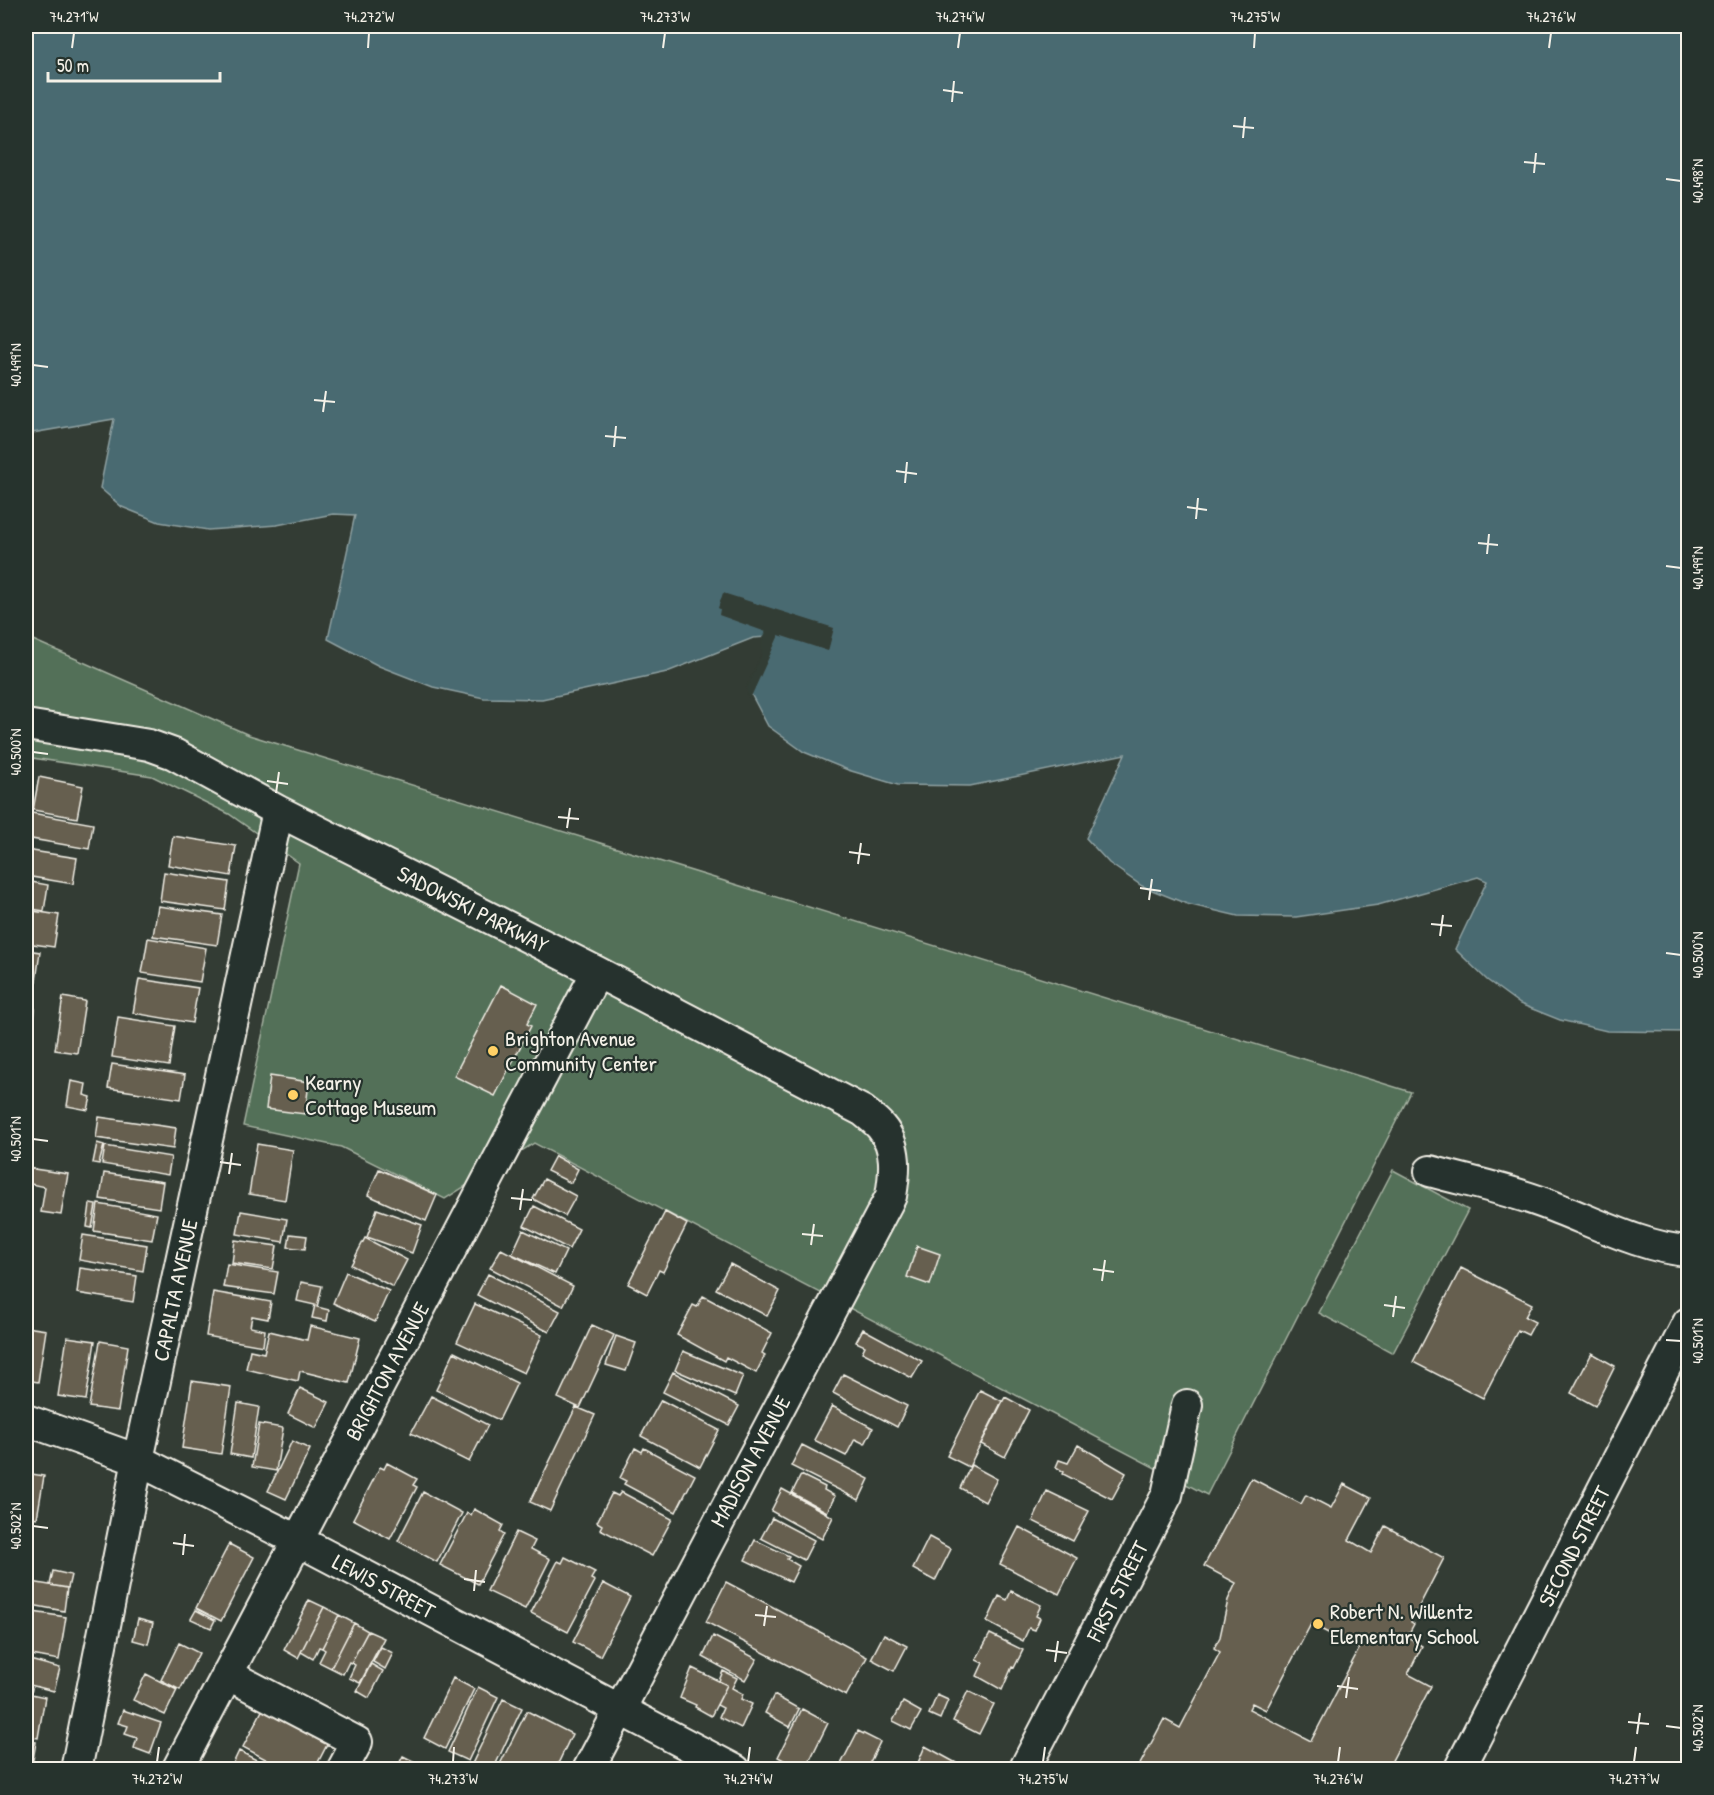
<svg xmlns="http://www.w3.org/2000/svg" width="1714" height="1795" viewBox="0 0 1714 1795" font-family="'Patrick Hand',sans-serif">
<rect width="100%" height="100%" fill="#333c34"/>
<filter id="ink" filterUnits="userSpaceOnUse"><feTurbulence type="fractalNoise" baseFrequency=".0167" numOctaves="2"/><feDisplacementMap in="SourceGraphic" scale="12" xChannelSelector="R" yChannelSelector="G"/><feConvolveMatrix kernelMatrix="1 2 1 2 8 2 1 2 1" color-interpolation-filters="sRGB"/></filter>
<g filter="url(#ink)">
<path fill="#537058" stroke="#a4b0a0" stroke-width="1.5" d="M26 637 249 735 1411 1092 1207 1495 534 1143 445 1199 341 1147 243 1126 299 863 229 814 152 776 26 757Z
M1393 1170 1468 1210 1393 1353 1319 1313Z"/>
<path fill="#4a6a71" stroke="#8ea0a1" stroke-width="1.5" d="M26 26H1688V1032L1607 1031 1560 1020 1520 1004 1487 980 1455 949 1487 881 1478 877 1378 905 1296 917 1238 916 1187 904 1142 886 1109 863 1086 838 1125 754 970 786 898 785 848 770 804 752 768 726 749 690 765 654 766 637 753 638 667 672 542 699 484 698 433 687 379 666 328 639 355 515 333 514 277 525 208 530 159 522 122 507 100 488 114 419 26 434Z"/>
<path fill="#333c34" d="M723 593 834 628 828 651 779 635 750 699 746 690 762 653V640L766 632 719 615 720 609 718 608Z"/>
<path fill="#665f4f" stroke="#f4f1e8" stroke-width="1.5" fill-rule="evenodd" d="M39 777 83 786 77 818 33 810Z
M26 812 93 824 89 849 26 838Z
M173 836 236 846 231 876 168 865Z
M26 850 77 858 73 884 26 876Z
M164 872 229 882 225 910 160 901Z
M26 881 48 885 44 911 26 908Z
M158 906 222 915 217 945 153 936Z
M26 910 59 915 54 947 26 943Z
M148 938 206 948 200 982 142 973Z
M26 950 40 952 35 988 26 986Z
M139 979 198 988 192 1023 133 1013Z
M501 985 537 1004 527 1024 531 1026 495 1096 454 1076Z
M63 997 85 1001 77 1053 55 1050Z
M26 1008 35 1009 33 1033H26Z
M118 1017 175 1026 169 1066 112 1057Z
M112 1064 185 1075 181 1099 108 1088Z
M270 1076 309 1082 305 1114 266 1109Z
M26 1079 32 1080 29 1105H26Z
M71 1081 86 1084 84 1095 91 1097 88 1110 67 1106Z
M99 1117 176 1128 173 1149 96 1138Z
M97 1143 104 1145 99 1164 93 1163Z
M257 1144 293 1150 285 1200 249 1194Z
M105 1146 171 1157 168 1175 102 1164Z
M555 1156 578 1169 571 1183 547 1171Z
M27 1168 68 1174 61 1215 41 1212 45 1187 26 1183Z
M379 1169 437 1195 426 1221 368 1195Z
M104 1173 163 1182 159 1208 100 1199Z
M544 1179 576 1196 565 1216 533 1199Z
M90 1204 96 1205 92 1228 87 1227Z
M98 1204 157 1214 152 1240 94 1231Z
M534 1206 579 1229 569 1249 524 1226Z
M377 1209 422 1225 412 1253 367 1237Z
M241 1211 287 1219 283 1242 237 1234Z
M665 1212 687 1224 663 1272 659 1270 647 1294 628 1284Z
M523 1230 566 1251 555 1274 512 1254Z
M290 1234 307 1236 305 1249 288 1247Z
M83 1235 147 1245 143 1271 79 1260Z
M365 1238 407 1260 393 1287 351 1265Z
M235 1240 277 1246 273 1269 232 1263Z
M917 1246 940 1254 930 1285 907 1277Z
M501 1249 573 1286 563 1306 490 1268Z
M227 1264 278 1272 274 1294 223 1287Z
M730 1264 780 1291 767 1316 716 1289Z
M80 1268 137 1276 133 1302 77 1293Z
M1461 1268 1532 1304 1525 1317 1535 1322 1528 1335 1518 1330 1483 1398 1413 1362Z
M346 1272 389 1291 375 1322 333 1303Z
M488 1274 560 1311 549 1332 477 1295Z
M301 1282 322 1286 317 1307 329 1310 327 1321 312 1318 315 1305 297 1301Z
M213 1292 271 1302 268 1319 252 1316 250 1327 265 1330 263 1346 206 1336Z
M703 1296 772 1333 762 1353 765 1355 756 1373 726 1357 724 1361 677 1335 693 1305 697 1307Z
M475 1304 542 1335 524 1373 457 1342Z
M592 1325 614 1335 580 1408 558 1398Z
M310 1326 360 1338 349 1383 300 1371 298 1381 246 1369 250 1350 264 1353 269 1331 307 1340Z
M26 1327 46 1330 38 1382 26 1380Z
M863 1329 922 1361 912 1378 862 1352 865 1346 856 1342Z
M616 1336 636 1343 626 1371 606 1365Z
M67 1337 95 1341 86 1400 58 1396Z
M100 1341 128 1346 118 1411 89 1407Z
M683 1351 743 1376 735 1396 675 1370Z
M454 1352 517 1383 499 1420 436 1390Z
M1592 1353 1615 1366 1595 1406 1571 1393Z
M673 1372 739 1406 729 1425 663 1392Z
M843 1374 907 1406 897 1427 833 1393Z
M192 1381 231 1387 221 1454 182 1448Z
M300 1388 329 1402 316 1428 288 1414Z
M980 1390 1002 1401 969 1467 947 1456Z
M431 1396 488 1425 469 1462 411 1433Z
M1005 1397 1029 1410 1005 1457 981 1444Z
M661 1400 719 1430 700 1467 641 1436Z
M238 1403 259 1407 251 1458 230 1454Z
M832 1406 873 1428 865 1444 855 1439 846 1456 814 1440Z
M576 1407 595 1415 550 1511 530 1502Z
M259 1424 283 1428 276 1471 252 1467Z
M292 1441 310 1449 286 1499 268 1491Z
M802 1445 869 1479 859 1500 791 1466Z
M1078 1445 1126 1473 1112 1499 1063 1474 1064 1472 1056 1467 1059 1460 1068 1463Z
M635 1448 642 1452 644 1448 695 1475 676 1512 624 1484 626 1481 620 1478Z
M387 1463 417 1479 413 1485 417 1487 390 1539 353 1519 380 1467 384 1469Z
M971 1465 997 1479 985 1502 960 1488Z
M26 1473 44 1476 37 1518 26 1516Z
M801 1475 825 1487 824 1490 835 1496 827 1512 792 1493Z
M1251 1478 1301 1504 1306 1495 1331 1508 1344 1484 1371 1498 1349 1540 1371 1553 1385 1526 1444 1558 1411 1622 1414 1624 1407 1637 1422 1646 1408 1674 1431 1686 1387 1770H1137L1164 1719 1180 1728 1220 1652 1214 1648 1220 1637 1228 1600 1236 1583 1204 1566ZM1311 1624 1359 1649 1311 1741 1249 1709 1252 1703 1266 1710Z
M782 1489 833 1517 822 1539 771 1511Z
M1047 1491 1089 1511 1073 1541 1033 1521Z
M423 1492 462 1513 437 1562 398 1541Z
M621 1492 672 1519 652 1556 600 1529 602 1525 597 1522 612 1493 618 1496Z
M474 1509 503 1525 500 1531 504 1534 478 1584 440 1565 467 1513 471 1515Z
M772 1518 814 1540 804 1560 761 1538Z
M1019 1527 1077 1558 1059 1594 1000 1564Z
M516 1532 535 1541 531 1549 550 1559 525 1609 487 1591Z
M929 1537 951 1549 935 1581 913 1569Z
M755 1540 789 1556 787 1559 799 1566 791 1582 745 1560Z
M229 1544 254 1557 221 1621 196 1608Z
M565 1557 595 1572 591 1579 595 1581 568 1632 531 1613 558 1561 562 1563Z
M53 1571 71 1575 68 1588 50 1585Z
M26 1581 67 1588 64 1611 26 1604Z
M726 1582 867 1657 846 1696 706 1622Z
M603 1583 630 1597 600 1656 573 1642Z
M1011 1591 1041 1605 1036 1616 1040 1618 1035 1630 1029 1628 1023 1641 987 1622 999 1596 1007 1600Z
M309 1600 324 1607 298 1658 284 1650Z
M324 1607 339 1615 322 1648 319 1647 313 1659 301 1652Z
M196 1610 215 1620 211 1628 191 1619Z
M26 1611 66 1617 59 1660 26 1654Z
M339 1615 354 1623 331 1668 319 1662 325 1650 322 1648Z
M138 1619 153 1623 148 1644 133 1640Z
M354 1623 368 1631 351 1663 349 1662 343 1674 331 1668Z
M368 1631 384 1638 360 1683 349 1678 355 1665 351 1663Z
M884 1634 907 1646 894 1671 871 1659Z
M990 1634 1023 1650 1014 1668 1012 1667 1002 1690 977 1676 983 1663 976 1660Z
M713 1636 757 1659 745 1680 703 1657Z
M179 1643 199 1653 180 1690 161 1680Z
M381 1647 393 1653 385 1669 373 1662Z
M26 1659 60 1668 54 1691 26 1684Z
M371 1664 383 1671 369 1698 357 1691Z
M692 1668 727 1685 711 1716 695 1707 696 1705 680 1698Z
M723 1671 737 1678 732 1688 743 1694 741 1699 752 1704 741 1728 719 1717 723 1708 717 1705 727 1685 719 1681Z
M146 1674 177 1690 165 1715 133 1700Z
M453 1678 474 1689 445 1749 424 1738Z
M26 1686 32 1688 31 1694 45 1697 38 1738 26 1736Z
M478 1687 498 1697 468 1761 448 1752Z
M968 1691 994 1704 979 1734 953 1721Z
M774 1695 799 1709 790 1727 765 1713Z
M937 1695 948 1700 940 1719 929 1714Z
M503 1699 522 1708 493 1770H483L472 1764Z
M903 1702 921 1712 911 1730 893 1721Z
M265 1705 330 1739 314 1770H286L243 1747Z
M802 1709 828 1723 805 1770H802L778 1757Z
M123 1710 161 1723 150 1754 134 1748 137 1738 125 1734 128 1726 118 1723Z
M527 1711 572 1734 555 1770H497Z
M858 1731 880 1742 866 1770H838Z
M26 1741 36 1742 32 1766 26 1765Z
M925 1746 969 1770 920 1769 922 1765 918 1763Z
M239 1751 276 1770H230Z
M403 1756 425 1767 424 1770H396Z"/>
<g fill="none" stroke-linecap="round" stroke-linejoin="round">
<defs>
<path id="minor" d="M26 725 149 745 174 754 278 811 597 972 863 1111C869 1116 876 1121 881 1127 898 1147 895 1172 891 1196L588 1770
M1430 1171C1466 1181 1506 1189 1541 1202 1586 1218 1641 1248 1688 1251
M26 1420 138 1460 297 1540 735 1770
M227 1674 357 1742 342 1770
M76 1770 138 1460 278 811
M177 1770 597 972
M1024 1770 1167 1495 1187 1405
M1459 1770 1688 1323"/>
</defs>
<use href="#minor" stroke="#f4f1e8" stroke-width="34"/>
<use href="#minor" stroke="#26332d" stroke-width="30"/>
</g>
</g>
<path fill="none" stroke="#f4f1e8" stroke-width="2" d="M72 48 74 33M368 48 369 33M663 48 665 33M958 48 960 33M1254 48 1255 33M1549 48 1551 33M943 90 963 93M952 102 954 81M1233 126 1254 128M1243 138 1245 117M1524 162 1545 164M1534 173 1536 153M1666 179 1681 181M33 365 48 367M314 400 335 402M323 412 326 391M605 436 626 438M614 447 616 426M896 471 917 474M905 483 907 462M1187 507 1207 510M1196 519 1198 498M1478 543 1498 545M1487 554 1489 534M1666 566 1681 568M33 752 48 754M267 781 288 784M276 793 279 772M558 817 579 819M567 828 570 808M849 852 870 855M858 864 861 843M1140 888 1161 891M1149 900 1152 879M1431 924 1452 926M1440 936 1443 915M1666 953 1681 955M33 1139 48 1141M220 1162 241 1165M229 1174 232 1153M511 1198 532 1200M520 1210 523 1189M802 1234 823 1236M811 1245 814 1224M1093 1269 1114 1272M1102 1281 1105 1260M1384 1305 1405 1308M1393 1317 1396 1296M1666 1340 1681 1341M33 1526 48 1528M173 1543 194 1546M183 1555 185 1534M464 1579 485 1582M474 1591 476 1570M755 1615 776 1617M764 1626 767 1606M1046 1650 1067 1653M1055 1662 1058 1641M1337 1686 1358 1689M1346 1698 1349 1677M1628 1722 1649 1724M1666 1726 1681 1728M1637 1734 1640 1713M157 1762 159 1747M453 1762 454 1747M748 1762 750 1747M1043 1762 1045 1747M1338 1762 1340 1747M1634 1762 1636 1747"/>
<g fill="#ffd166" stroke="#26332d" stroke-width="2">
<circle cx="493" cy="1051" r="6"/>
<circle cx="293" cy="1095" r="6"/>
<circle cx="1318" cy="1624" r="6"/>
</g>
<g text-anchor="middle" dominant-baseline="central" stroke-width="4.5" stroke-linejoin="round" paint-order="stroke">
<g font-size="22" fill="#f4f1e8" stroke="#26332d">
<text transform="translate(473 909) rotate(27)">SADOWSKI PARKWAY</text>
<text transform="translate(175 1290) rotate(-78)">CAPALTA AVENUE</text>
<text transform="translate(387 1371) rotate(-62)">BRIGHTON AVENUE</text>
<text transform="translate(750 1461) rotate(-62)">MADISON AVENUE</text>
<text transform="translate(1574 1546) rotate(-63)">SECOND STREET</text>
<text transform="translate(384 1586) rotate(28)">LEWIS STREET</text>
<text transform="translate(1117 1591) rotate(-63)">FIRST STREET</text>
</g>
<g font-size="22" fill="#f4f1e8" stroke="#26332d" text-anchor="start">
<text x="505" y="1038">Brighton Avenue<tspan x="505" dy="25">Community Center</tspan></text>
<text x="305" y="1082">Kearny<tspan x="305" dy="25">Cottage Museum</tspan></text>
<text x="1330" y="1611">Robert N. Willentz<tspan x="1330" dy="25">Elementary School</tspan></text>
</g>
</g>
<rect width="1714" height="1795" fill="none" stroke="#26332d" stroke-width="66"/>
<path d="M48 72v9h172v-9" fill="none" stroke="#f4f1e8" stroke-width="3"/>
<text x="57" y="72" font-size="18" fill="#f4f1e8" stroke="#26332d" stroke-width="4.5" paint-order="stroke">50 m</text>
<rect x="33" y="33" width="1648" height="1729" fill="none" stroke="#f4f1e8" stroke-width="2"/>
<g font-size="15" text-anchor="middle" fill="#f4f1e8">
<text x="74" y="22">74.271°W</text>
<text x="369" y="22">74.272°W</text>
<text x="665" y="22">74.273°W</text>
<text x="960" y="22">74.274°W</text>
<text x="1255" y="22">74.275°W</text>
<text x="1551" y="22">74.276°W</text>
<text transform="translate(1698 181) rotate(-90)" y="5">40.498°N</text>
<text transform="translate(16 365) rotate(-90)" y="5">40.499°N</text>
<text transform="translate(1698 568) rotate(-90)" y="5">40.499°N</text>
<text transform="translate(16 752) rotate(-90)" y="5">40.500°N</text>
<text transform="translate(1698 955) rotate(-90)" y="5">40.500°N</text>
<text transform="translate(16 1139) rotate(-90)" y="5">40.501°N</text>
<text transform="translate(1698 1341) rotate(-90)" y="5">40.501°N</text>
<text transform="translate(16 1526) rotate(-90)" y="5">40.502°N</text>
<text transform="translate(1698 1728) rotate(-90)" y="5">40.502°N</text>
<text x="157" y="1784">74.272°W</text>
<text x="453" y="1784">74.273°W</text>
<text x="748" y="1784">74.274°W</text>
<text x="1043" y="1784">74.275°W</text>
<text x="1338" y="1784">74.276°W</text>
<text x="1634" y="1784">74.277°W</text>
</g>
</svg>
